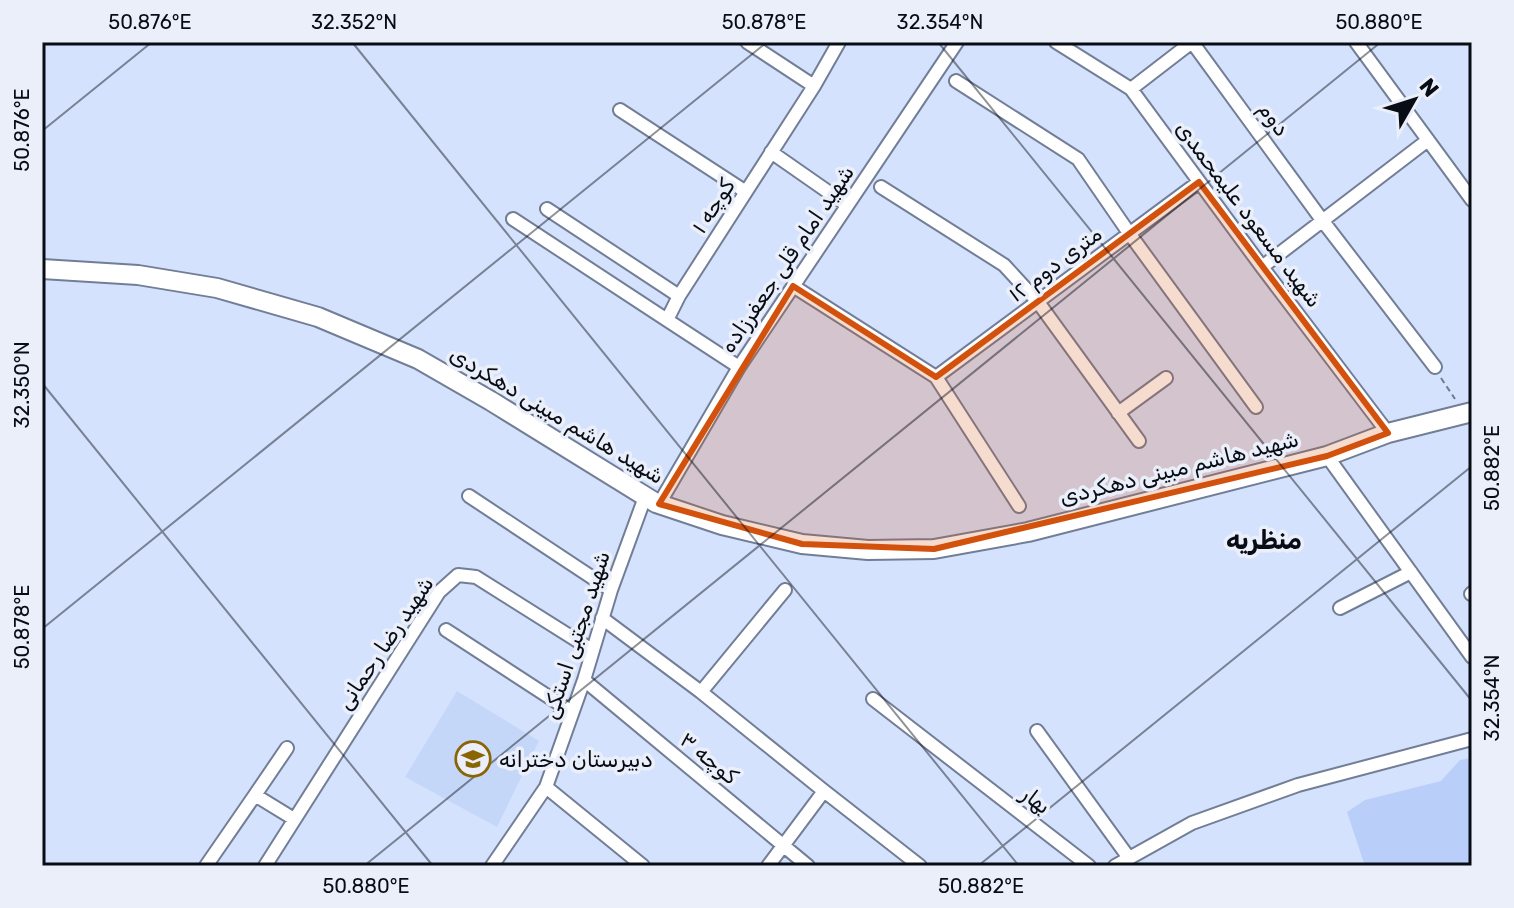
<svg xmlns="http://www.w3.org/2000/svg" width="1514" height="908" viewBox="0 0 1514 908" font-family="Rubik,Cairo,sans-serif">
<rect width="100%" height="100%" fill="#d4e2fd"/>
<path fill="#c5d7f8" d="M457 691 539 741 497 827 405 777Z"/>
<path fill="#b9cff9" d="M1472 758V866H1365L1347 812 1365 800 1441 781 1460 760Z"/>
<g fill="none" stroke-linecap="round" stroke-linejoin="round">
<defs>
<path id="minor" d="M747 42 814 86
M1056 42 1131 89 1262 267 1388 433
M1192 42 1322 220 1435 367
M1356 42 1472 200
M956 81 1078 159 1129 233 1256 407
M1131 89 1192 42
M620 110 746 192
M771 152 847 205
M881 187 1004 265 1038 302 1139 441
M547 209 679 296
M513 219 667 320
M1262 267 1428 140
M793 286 936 377 1019 506
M739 367 667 320 679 296 814 86 839 42
M936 377 1199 182
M1118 413 1166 378
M1327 456 1472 657
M469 496 611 590
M659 504 739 367 957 42
M1471 594 1472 593
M1340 608 1411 572
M602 618 701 692 824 791 920 866
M446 630 572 712
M584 680 808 866
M701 692 785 590
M873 699 1089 866
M1037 731 1129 858
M287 748 255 795 294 819
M546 787 643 866
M206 866 255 795
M265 866 439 592 458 575 476 577 592 650
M492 866 546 787 584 680 611 590 645 497
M768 866 824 791
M1115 866 1192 823 1298 785 1472 739"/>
<path id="secondary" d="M42 269 138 275 217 288 318 317 418 359 491 401 656 503 722 525 802 544 868 550 934 549 1028 532 1327 456 1388 433 1472 412"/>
</defs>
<use href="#minor" stroke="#727e96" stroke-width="16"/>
<use href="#secondary" stroke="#727e96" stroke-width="22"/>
<path stroke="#717b8d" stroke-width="2" stroke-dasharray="6 4" stroke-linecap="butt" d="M1441 378 1455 399"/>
<use href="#minor" stroke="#fff" stroke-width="12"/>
<use href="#secondary" stroke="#fff" stroke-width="18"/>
</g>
<path fill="#d2510d" fill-opacity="0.2" stroke="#d2510d" stroke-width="6" stroke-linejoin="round" d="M1199 182 1388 433 1327 456 934 549 802 544 659 504 793 286 936 377Z"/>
<path fill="none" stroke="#080d15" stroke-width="2" stroke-opacity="0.45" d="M352 42 1019 866M938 42 1472 701M42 131 152 42M42 383 433 866M42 629 767 42M364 866 1381 42M978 866 1472 466"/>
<defs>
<symbol id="school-ring" viewBox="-11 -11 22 22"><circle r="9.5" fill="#eaeffa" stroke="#8a6504" stroke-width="1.5"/><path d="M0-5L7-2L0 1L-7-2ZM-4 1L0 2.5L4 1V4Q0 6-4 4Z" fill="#8a6504"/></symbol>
</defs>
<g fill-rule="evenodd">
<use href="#school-ring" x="453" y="739" width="40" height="40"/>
</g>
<g text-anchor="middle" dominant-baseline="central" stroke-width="7" stroke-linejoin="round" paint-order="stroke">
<g font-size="22" fill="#080d15" stroke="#eaeffa">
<text transform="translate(1274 119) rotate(54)">دوم</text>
<text transform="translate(713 206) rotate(-57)">کوچه ۱</text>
<text transform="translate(1249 214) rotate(53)">شهید مسعود علیمحمدی</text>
<text transform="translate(787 259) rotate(-56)">شهید امام قلی جعفرزاده</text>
<text transform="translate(1055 264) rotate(-37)">۱۲ متری دوم</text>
<text transform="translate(557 415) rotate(31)">شهید هاشم مبینی دهکردی</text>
<text transform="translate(1179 468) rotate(-14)">شهید هاشم مبینی دهکردی</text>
<text transform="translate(576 635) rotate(-72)">شهید مجتبی استکی</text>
<text transform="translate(385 643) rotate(-56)">شهید رضا رحمانی</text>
<text transform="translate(709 758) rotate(40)">کوچه ۳</text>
<text transform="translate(1036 800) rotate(37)">بهار</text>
</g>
<g font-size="22" fill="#080d15" stroke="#eaeffa" text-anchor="start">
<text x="499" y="759">دبیرستان دخترانه</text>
</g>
<g font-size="26" font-weight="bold" fill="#080d15" stroke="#eaeffa">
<text x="1264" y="540">منظریه</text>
</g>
</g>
<rect width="1514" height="908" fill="none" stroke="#eaeffa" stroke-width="88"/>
<g transform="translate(1414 100) rotate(51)" stroke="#eaeffa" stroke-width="6" paint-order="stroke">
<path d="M0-6L14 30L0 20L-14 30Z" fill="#080d15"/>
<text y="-12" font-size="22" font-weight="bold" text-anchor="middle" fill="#080d15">N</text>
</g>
<rect x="44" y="44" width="1426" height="820" fill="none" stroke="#080d15" stroke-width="3"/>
<g font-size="20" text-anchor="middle" fill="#080d15">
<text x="150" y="29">50.876°E</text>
<text x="354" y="29">32.352°N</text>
<text x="764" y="29">50.878°E</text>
<text x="940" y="29">32.354°N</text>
<text x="1379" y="29">50.880°E</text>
<text transform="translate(22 130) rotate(-90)" y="7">50.876°E</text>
<text transform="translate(22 385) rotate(-90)" y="7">32.350°N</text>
<text transform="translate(1492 468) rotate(-90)" y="7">50.882°E</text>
<text transform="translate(22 627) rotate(-90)" y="7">50.878°E</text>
<text transform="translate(1492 698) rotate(-90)" y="7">32.354°N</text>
<text x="366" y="893">50.880°E</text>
<text x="981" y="893">50.882°E</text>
</g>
</svg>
